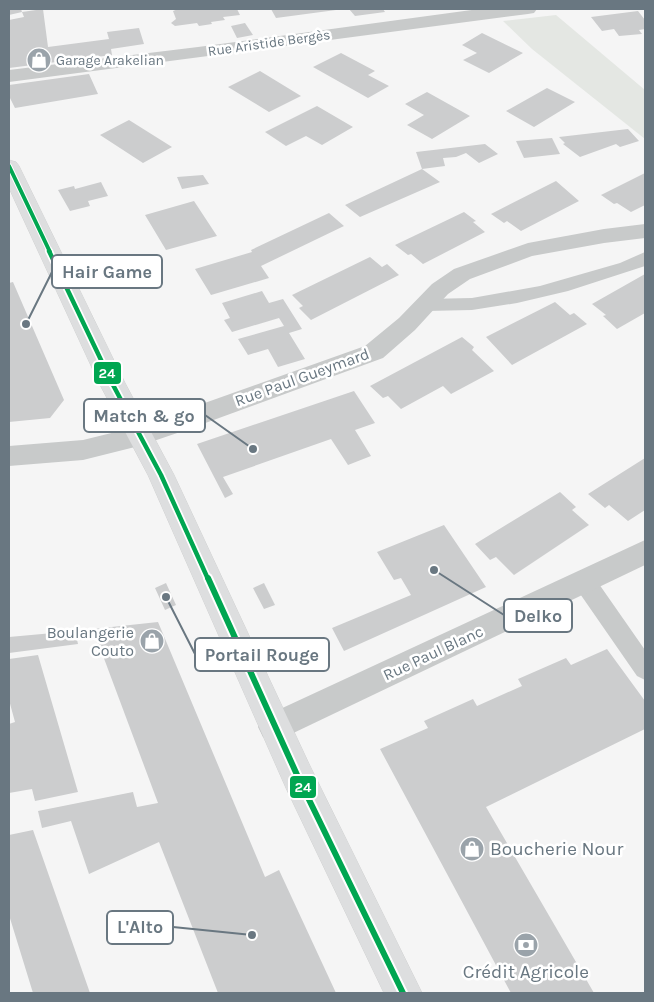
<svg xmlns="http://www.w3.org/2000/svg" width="654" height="1002" viewBox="0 0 654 1002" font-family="Karla,sans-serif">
<rect width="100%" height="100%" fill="#f5f5f5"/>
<path fill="#e4e7e3" d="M556 15 645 90V139L532 49 503 21Z"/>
<path fill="#cccdce" d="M9 9H21L22 12 43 9 48 47 109 39 107 32 139 28 144 44 111 49 112 55 9 68V20L24 17 22 12 9 15Z
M178 9H237L240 15 223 17 225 20 211 22 212 24 199 26 197 23 175 26 171 23 176 19 173 11Z
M271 9H336V10L276 18Z
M349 9H383L385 12 355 16Z
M638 11 645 20V29L639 30 642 34 619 36 614 29 602 31 591 17Z
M245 23 253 35 237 38 231 26Z
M482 33 523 53 489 73 463 60 477 53 462 45Z
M341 53 375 71 368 75 389 86 368 98 313 67Z
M260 71 301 96 269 112 228 87Z
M89 74 98 94 15 108 9 96V85Z
M547 88 575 102 534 127 506 111Z
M427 92 470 116 432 139 407 125 424 115 405 104Z
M317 106 353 127 322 145 306 136 286 146 265 132Z
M129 120 172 147 143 163 100 135Z
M628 129 639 141 620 147 616 144 580 157 563 144 565 143 559 137Z
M552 138 560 154 524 158 516 141Z
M485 144 498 154 479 163 466 153 456 157 443 158 445 166 422 169 416 152Z
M422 169 440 182 360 217 345 205Z
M645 173V205L631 212 617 203 614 204 601 195Z
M203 175 209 184 182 189 177 177Z
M556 181 579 201 521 231 507 221 504 223 491 214Z
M101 182 108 196 88 201 90 206 70 211 58 190 74 186 75 189Z
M194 201 217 236 166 250 145 215Z
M464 212 476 221 473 222 485 232 423 264 411 254 408 255 395 245Z
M329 213 344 226 261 266 269 278 211 295 195 269 252 252 251 250Z
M370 257 382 267 387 264 399 275 311 320 299 308 303 306 292 295Z
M645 274V313L617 329 603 316 606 315 592 304Z
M13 282 64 400 50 418 9 422V283Z
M262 291 269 303 283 299 302 329 289 333 305 359 278 367 268 349 248 355 238 339 284 326 279 318 232 332 224 320 230 318 222 303Z
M555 302 570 315 574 313 587 324 512 365 486 337Z
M462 337 474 347 472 350 494 371 451 394 443 386 401 409 388 396 383 398 370 386Z
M354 391 375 423 355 430 371 456 348 465 331 439 223 477 233 494 225 498 197 444Z
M645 458V510L628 521 609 505 605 508 588 494Z
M560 492 576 507 572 510 589 525 514 575 496 557 490 560 475 544Z
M444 525 486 587 344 651 332 628 411 595 401 578 394 580 377 552Z
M166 583 176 605 165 610 155 588Z
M264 583 275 605 264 609 253 588Z
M158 622 265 877 279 870 336 993H218L159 842 89 874 71 821 42 828 38 811 133 792 137 807 158 803 93 629Z
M75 631 78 644 9 653V637Z
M607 649 645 701V729L486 807 594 993H511L380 749 428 728 424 721 473 699 477 706 522 686 518 679 566 658 571 665Z
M38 655 78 792 35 801 32 789 9 793V724L15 722 9 700V659Z
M33 830 90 993H33L9 915V835Z"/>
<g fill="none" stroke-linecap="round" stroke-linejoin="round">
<defs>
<path id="secondary" d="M9 160 16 162 19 166 125 383 174 475 310 766 422 993H384L286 788 148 475 99 383 9 188Z"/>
</defs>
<use href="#secondary" stroke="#d1d2d2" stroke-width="1"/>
<path fill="#c8caca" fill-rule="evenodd" d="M645 252V266L642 267 568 291 517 303 472 310 426 311 420 309 417 305 420 301 426 299 472 298 540 286 620 263Z
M584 572 592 574 645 650V680L637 676 576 588 573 581 576 574Z"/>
<path fill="#c8caca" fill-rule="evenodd" d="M479 9H537L534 13 528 14 9 82V70L198 47Z
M645 224V238L604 243 532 256 470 279 448 294 415 330 383 358 189 429 139 446 83 460 9 466V446L83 440 136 427 171 415 365 346 399 318 432 284 454 269 528 243 604 229Z
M645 540V565L285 737 274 742 263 737 258 727 263 717Z"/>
<use href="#secondary" fill="#dddedf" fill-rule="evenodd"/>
<defs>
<path id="bus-1-far2" d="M9 166 50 252"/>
<path id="bus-1-far1" d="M49 251 112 383 161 475 208 579"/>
<path id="bus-1" d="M208 578 298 777 403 993"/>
</defs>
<use href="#bus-1-far2" stroke="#fff" stroke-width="6"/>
<use href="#bus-1-far1" stroke="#fff" stroke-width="8"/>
<use href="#bus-1" stroke="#fff" stroke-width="10"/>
<use href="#bus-1-far2" stroke="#00a651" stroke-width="4"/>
<use href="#bus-1-far1" stroke="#00a651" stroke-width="4.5"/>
<use href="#bus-1" stroke="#00a651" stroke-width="6"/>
</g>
<defs>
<symbol id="shop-disc" viewBox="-11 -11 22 22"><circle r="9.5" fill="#9aa3aa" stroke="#fff"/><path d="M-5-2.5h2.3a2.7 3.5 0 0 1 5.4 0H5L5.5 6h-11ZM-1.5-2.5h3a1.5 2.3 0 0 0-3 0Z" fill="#fff"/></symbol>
<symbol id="bank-disc" viewBox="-11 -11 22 22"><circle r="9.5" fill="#9aa3aa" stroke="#fff"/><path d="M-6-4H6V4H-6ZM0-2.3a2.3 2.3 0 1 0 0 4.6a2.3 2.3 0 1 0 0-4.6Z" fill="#fff"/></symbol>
</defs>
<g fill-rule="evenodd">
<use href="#shop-disc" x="25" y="46" width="28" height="28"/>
<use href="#shop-disc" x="138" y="627" width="28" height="28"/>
<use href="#shop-disc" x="458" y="835" width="28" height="28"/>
<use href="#bank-disc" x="512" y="931" width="28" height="28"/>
</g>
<g text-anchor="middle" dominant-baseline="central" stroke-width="5" stroke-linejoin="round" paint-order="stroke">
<g font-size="14" fill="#697781" stroke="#fff">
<text transform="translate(269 43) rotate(-8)">Rue Aristide Bergès</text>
</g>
<g font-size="14" fill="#697781" stroke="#fff" text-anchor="start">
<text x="56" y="60">Garage Arakelian</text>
</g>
<g font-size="16" fill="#697781" stroke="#fff">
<text transform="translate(302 377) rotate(-20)">Rue Paul Gueymard</text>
<text transform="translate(433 653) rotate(-25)">Rue Paul Blanc</text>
</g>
<g font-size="16" fill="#697781" stroke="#fff" text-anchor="end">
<text x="134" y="632">Boulangerie<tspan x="134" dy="18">Couto</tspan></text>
</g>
<g font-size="19" fill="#697781" stroke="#fff" text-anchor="start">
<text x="490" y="849">Boucherie Nour</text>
<text x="526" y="972" text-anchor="middle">Crédit Agricole</text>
</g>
</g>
<path fill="none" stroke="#697781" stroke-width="2" d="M26 324L52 272M253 449L205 415M434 570L504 615M166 597L195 654M252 935L173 927"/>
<g fill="#697781" stroke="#fff" stroke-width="2">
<circle cx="26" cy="324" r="5"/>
<circle cx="253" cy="449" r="5"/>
<circle cx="434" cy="570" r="5"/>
<circle cx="166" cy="597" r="5"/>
<circle cx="252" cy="935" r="5"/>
</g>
<g fill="#fff" stroke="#697781" stroke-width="2">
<rect x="52" y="255" width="110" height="33" rx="5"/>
<rect x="84" y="399" width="121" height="33" rx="5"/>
<rect x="504" y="599" width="68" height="33" rx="5"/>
<rect x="195" y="638" width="134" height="33" rx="5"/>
<rect x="107" y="911" width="66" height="33" rx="5"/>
</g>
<g font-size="18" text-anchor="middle" font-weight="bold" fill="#697781">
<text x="107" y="278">Hair Game</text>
<text x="144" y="422">Match &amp; go</text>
<text x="538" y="622">Delko</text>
<text x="262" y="661">Portail Rouge</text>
<text x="140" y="933">L'Alto</text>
</g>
<g stroke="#fff" stroke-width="2">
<rect x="93" y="361" width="29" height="24" rx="5" fill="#00a651"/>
<rect x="289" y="775" width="28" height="24" rx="5" fill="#00a651"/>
</g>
<g font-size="14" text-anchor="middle" font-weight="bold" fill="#fff">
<text x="107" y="378">24</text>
<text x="303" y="792">24</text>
</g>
<rect width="654" height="1002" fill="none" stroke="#697781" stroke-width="20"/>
</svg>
